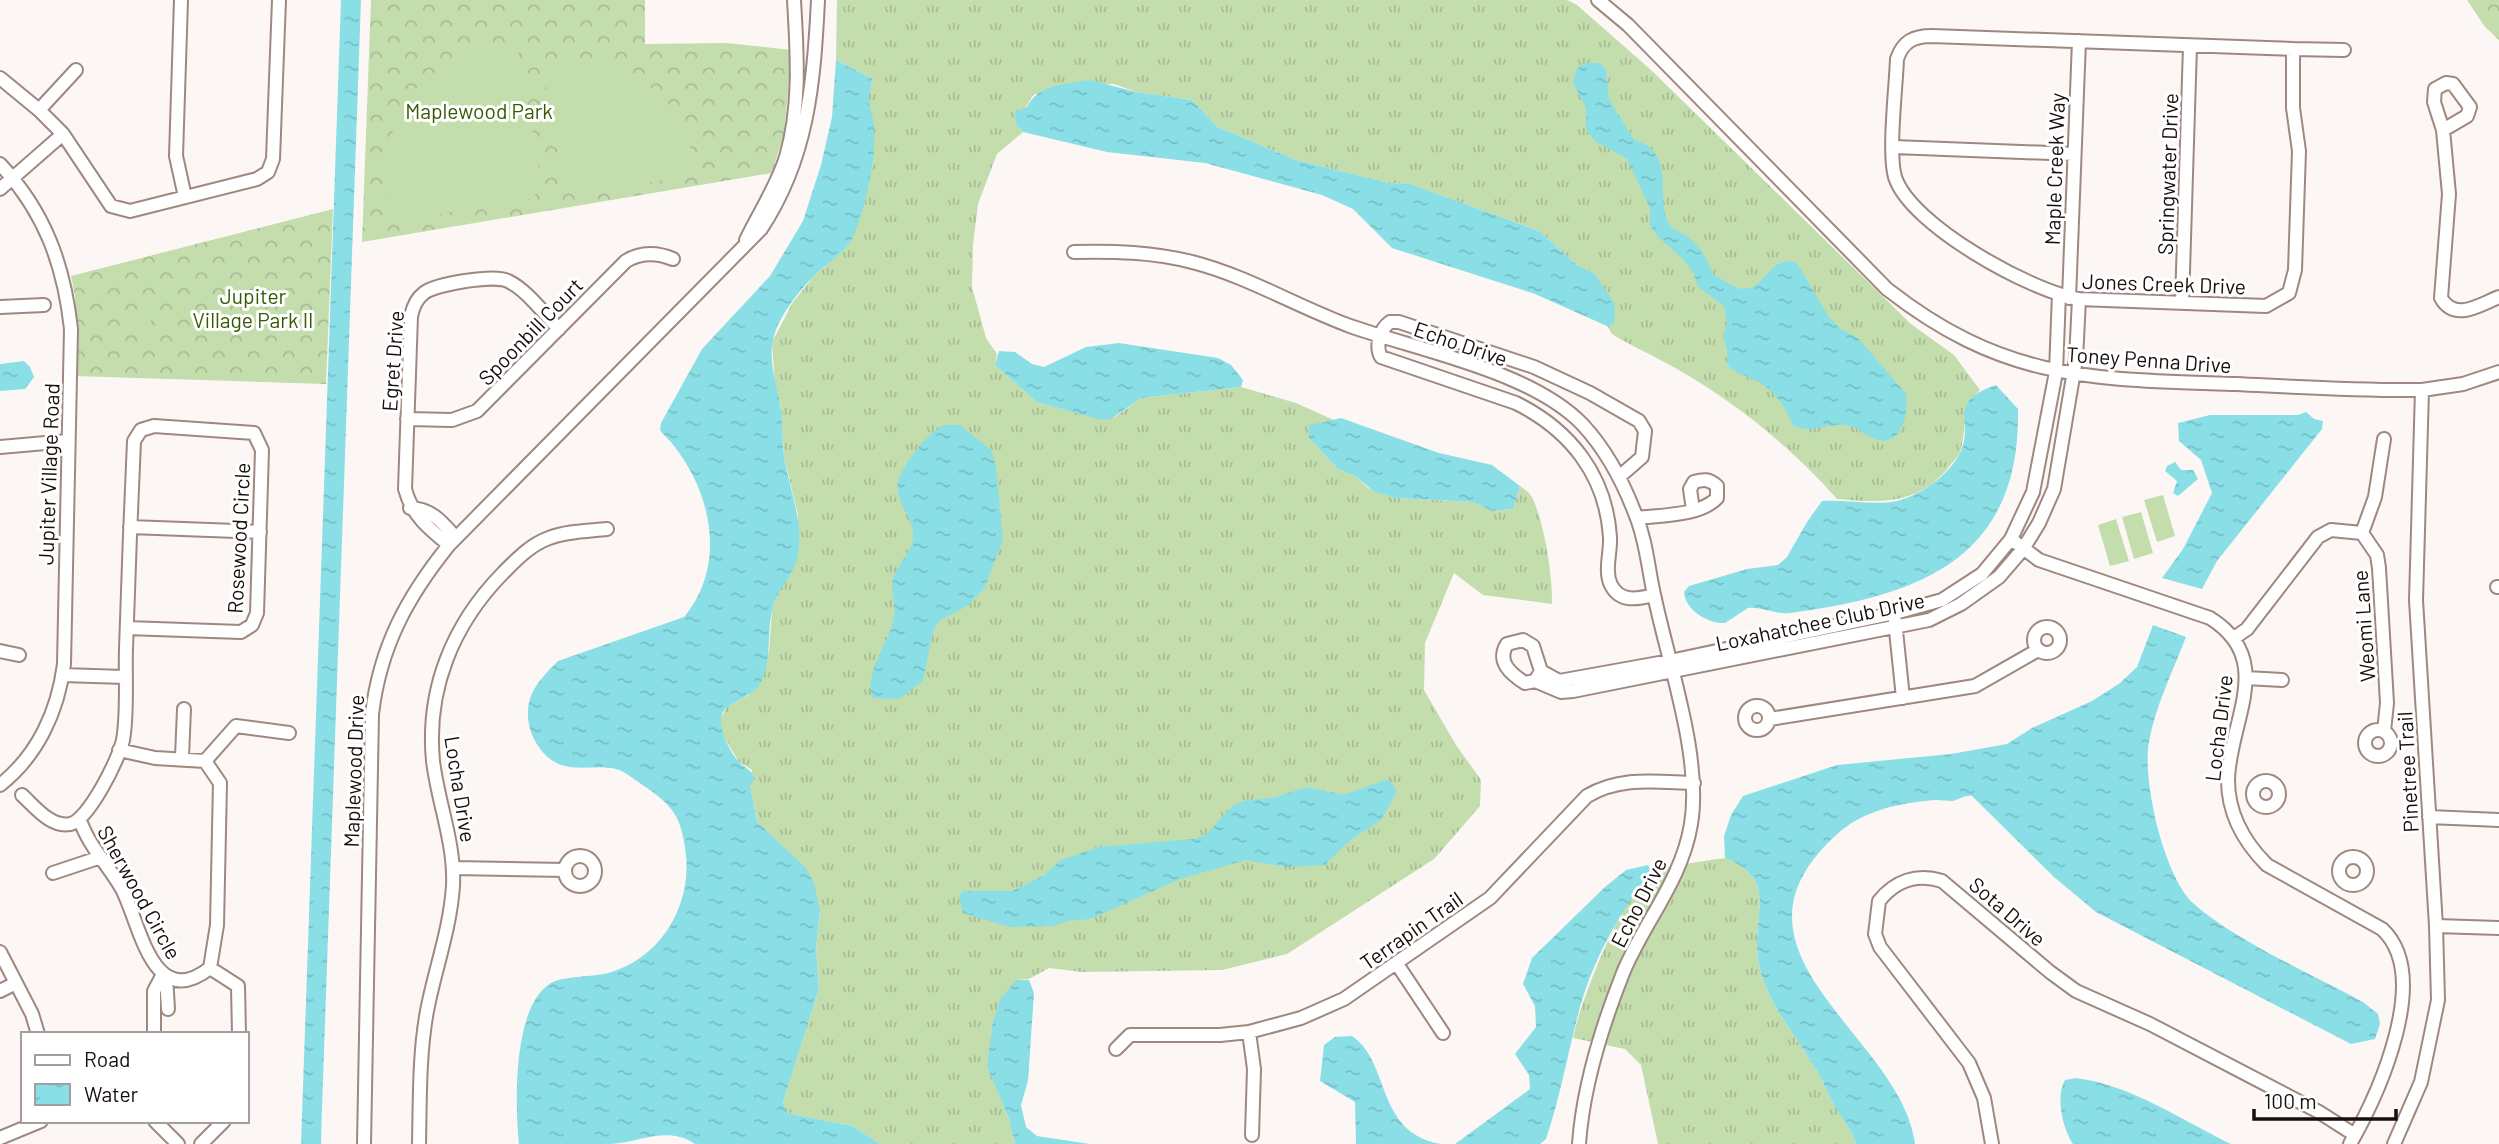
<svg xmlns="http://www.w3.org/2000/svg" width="2499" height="1144" viewBox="0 0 2499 1144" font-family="Barlow,sans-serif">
<defs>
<pattern id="grass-tufts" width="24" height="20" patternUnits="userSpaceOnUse" patternTransform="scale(1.75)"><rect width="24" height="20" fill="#c3ddad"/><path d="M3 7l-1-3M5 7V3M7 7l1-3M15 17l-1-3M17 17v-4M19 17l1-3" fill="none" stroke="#a7bc94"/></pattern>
<pattern id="forest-crowns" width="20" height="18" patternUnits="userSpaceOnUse" patternTransform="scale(1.75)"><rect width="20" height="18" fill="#c3ddad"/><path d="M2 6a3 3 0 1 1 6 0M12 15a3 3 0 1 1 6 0" fill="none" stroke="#a7bc94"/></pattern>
<pattern id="water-ripples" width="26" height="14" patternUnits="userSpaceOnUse" patternTransform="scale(1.75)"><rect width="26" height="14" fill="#8adfe7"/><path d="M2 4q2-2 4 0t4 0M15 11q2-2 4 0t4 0" fill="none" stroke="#76bec5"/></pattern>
</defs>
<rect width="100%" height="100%" fill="#fcf7f5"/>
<path fill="url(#grass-tufts)" d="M837 0H1567L1577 5 1651 70 1911 324 1954 355 1980 390C1961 407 1967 427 1961 449 1960 456 1953 461 1949 467 1918 505 1882 503 1837 499 1788 444 1730 397 1664 362 1647 352 1629 345 1612 334L1607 326H1611L1603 288 1594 273 1577 265 1539 231 1411 184 1389 183 1296 160 1218 127 1192 100 1136 92 1114 84H1069L1033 95 1016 124 1023 132 997 154 978 204 973 245 972 287 986 338 997 354 995 365 1037 402 1088 416 1115 417 1141 398 1241 387 1296 403 1336 421H1324L1309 438 1338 469 1355 476 1368 488 1395 498 1473 502 1492 511 1513 509 1520 486C1524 489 1529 492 1532 497 1544 521 1553 577 1552 604L1483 595 1454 573 1425 643 1424 690 1456 745 1481 780 1480 806 1434 859 1287 954 1222 970 1082 972 1049 968 1029 979 1016 980 987 1065 1009 1119 1015 1144H880L853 1126 787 1113 783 1102 819 989 816 948 820 911 757 822 750 785 752 770 739 762 722 734 720 719 728 706 749 695 766 662 769 651 772 610 780 586 791 571 798 515 784 457 781 406 775 388 772 342 793 302 814 276 842 252 854 234 869 178 874 130 867 98 873 79 836 60Z
M1725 858C1775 878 1756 907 1757 948 1759 996 1793 1030 1815 1068 1823 1080 1828 1094 1835 1107 1842 1119 1852 1130 1856 1144H1658L1641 1065 1625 1049 1573 1038C1580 1003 1622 894 1651 873 1660 867 1710 860 1725 858Z"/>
<path fill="url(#forest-crowns)" d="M371 0H645V44L727 43 792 50 784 133 772 173 362 242Z
M2467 0H2499V40L2485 27Z
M333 209 326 384 74 376 75 296 71 276Z"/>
<path fill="#c3ddad" d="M517 44 542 185 533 198 392 222C371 122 414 55 517 44Z
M569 62C642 66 687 100 696 175L579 194 564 184 542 64Z
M121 316H151V333L121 332Z
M2163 495 2175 536 2157 542 2144 500Z
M2141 512 2153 553 2134 559 2122 517Z
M2116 519 2129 561 2110 566 2098 525Z"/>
<path fill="url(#water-ripples)" d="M341 0H361L322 1108 321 1144H301Z
M836 60 873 79C864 107 873 105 874 129 876 161 866 204 855 233 847 252 829 262 815 275 799 291 777 318 773 341 768 363 778 388 781 409 783 424 782 441 784 456 789 489 804 521 798 555 795 574 778 588 773 607 766 631 773 661 760 684 750 701 719 701 721 723 722 736 730 751 738 761 745 769 751 768 755 779L750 785 757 822 805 867 814 883 820 911 816 948 819 989 783 1102 787 1113 853 1126 880 1144H695C667 1125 639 1143 611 1144 580 1144 550 1144 519 1144 515 1106 512 1006 551 983 563 976 593 977 608 973 660 959 691 907 686 856 682 817 674 806 641 784 635 780 627 773 619 770 601 764 580 771 561 765 537 756 522 724 530 699 534 685 547 672 558 661L684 617C726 567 713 495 674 446 670 440 664 436 660 430L661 423 702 349 770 276 803 221 821 165 832 117Z
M1585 63H1600L1606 69 1609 99 1634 140C1675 151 1657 192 1667 220 1670 229 1681 232 1688 237 1700 246 1708 259 1712 273 1720 278 1733 288 1742 289 1767 290 1769 253 1797 263L1829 317 1841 329 1859 339 1906 394C1909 415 1901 452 1871 437 1862 433 1858 427 1847 425 1827 423 1812 434 1794 426 1784 406 1775 390 1755 380 1743 374 1735 374 1727 364V350L1723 336 1727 323 1724 306 1698 287 1694 274 1682 258 1659 238 1650 226V208L1627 159 1595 141 1586 130V108L1573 83 1576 69Z
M1090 80 1136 92 1192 100 1218 127 1296 160 1389 183 1411 184 1539 231 1577 265 1594 273 1615 304 1614 325 1607 326 1535 294 1392 248 1353 209 1322 195 1205 163 1107 152 1023 132 1016 124 1015 112 1027 107C1038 84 1066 84 1090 80Z
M1119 343 1218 358 1231 365 1243 380 1241 387 1141 398 1111 419 1101 420 1037 402 995 365 999 351 1015 352 1032 364 1044 367 1086 347Z
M24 361 30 367 34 377 25 389 0 391V364Z
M1996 385 2018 409C2021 560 1918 596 1790 613 1775 615 1762 606 1748 608L1725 623C1708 624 1685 610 1684 592L1689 586 1747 569 1778 565 1787 557 1807 522 1822 501C1846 499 1874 506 1897 501 1921 495 1949 475 1960 453 1975 423 1945 402 1996 385Z
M2306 412 2314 419 2323 421 2322 429 2217 561 2202 589 2162 578 2183 549 2212 493 2201 460 2179 441 2178 423 2210 415H2298Z
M1341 418 1439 453 1492 465 1520 486 1513 509 1492 511 1473 502 1395 498 1373 491 1355 476 1338 469 1309 438V425Z
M944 425H960L991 450 996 466 1003 540 984 589 967 606 939 621 933 631 923 681 899 699 872 698C865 667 889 646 894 616 896 604 890 590 893 579 897 565 910 554 913 540 916 518 891 499 899 478 907 459 926 435 944 425Z
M2175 462 2181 470H2193L2198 479 2178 496 2173 493 2177 481 2165 471 2167 466Z
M2153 625 2186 637C2173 671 2155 707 2149 742 2142 781 2164 876 2193 903 2234 940 2313 975 2363 1002L2378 1014 2380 1024 2375 1039 2351 1044 2096 912 2054 877 1972 796C1963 795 1960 800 1952 801 1947 801 1941 800 1936 800 1899 803 1862 810 1834 837 1709 954 1902 1036 1915 1144H1856C1852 1130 1842 1119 1835 1107 1828 1094 1823 1080 1815 1068 1793 1030 1759 996 1757 948 1756 907 1775 878 1725 858L1724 836 1731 815 1743 796 1837 765 1951 754 2007 744 2032 728 2092 701 2120 683 2137 667Z
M1388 779 1397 791 1382 819 1348 842 1325 865 1287 867 1246 860 1180 879 1090 919 1068 921 1053 926 1009 927 963 913 959 896 963 891H1012L1043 876 1061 860 1099 847 1193 839 1206 835 1231 807 1243 801 1276 797 1307 787 1343 795Z
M1648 865 1652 872C1619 911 1590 966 1578 1015 1567 1057 1560 1098 1546 1139L1540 1144H1455L1530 1089 1529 1075 1515 1054 1536 1027 1535 1006 1523 984 1532 958 1605 887 1626 870Z
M1016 980H1029L1034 993 1028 1081 1021 1105 1026 1127 1037 1136 1090 1144H1015L1009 1119 987 1066 993 1022 1001 998Z
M1352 1036C1391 1062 1375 1133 1441 1144H1356L1355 1102 1320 1081 1324 1045 1335 1037Z
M2076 1078C2132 1085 2181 1120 2231 1144H2073C2063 1129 2055 1097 2065 1080Z"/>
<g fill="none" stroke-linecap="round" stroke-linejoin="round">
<defs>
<path id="minor" d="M181 0 176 156 185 197
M1598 0 1628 25 1887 289C2006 382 2093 379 2236 384 2298 387 2360 391 2422 390L2463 384 2499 372
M1932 36 2293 49V108L2299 151 2295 270 2289 293 2266 306 2079 299C2032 292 1910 225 1895 177 1888 153 1896 87 1897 59 1903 41 1914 36 1932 36Z
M2293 49 2344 50
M0 78 39 110 63 134 111 206 130 211 257 179 268 172 273 159 279 0
M2446 83 2453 84 2470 107 2467 116 2443 130 2434 102 2435 89Z
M39 110 76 70
M2443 130 2449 194 2441 298C2455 322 2479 305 2499 297
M1894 147 2074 154
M0 164C45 212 64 265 71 329L64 664C58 711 38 755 0 785
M0 189 63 134
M746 240C759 213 777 186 786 157 801 105 797 53 794 0
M1074 252C1114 251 1153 252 1192 262 1247 276 1296 306 1350 326 1421 351 1531 371 1583 425 1607 451 1624 484 1636 516 1647 543 1648 570 1655 599 1669 665 1702 758 1691 824 1682 880 1644 922 1623 973 1602 1026 1583 1087 1579 1144
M2069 298 2079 41
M2182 303 2190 46
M0 307 44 305
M407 419 452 420 477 411 626 261C641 252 656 252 673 259
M0 447 68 441
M1619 477 1642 457 1645 431 1639 421 1590 393 1534 367 1399 322H1390C1380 329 1375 346 1381 357L1516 403C1570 430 1606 475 1610 537 1611 552 1604 571 1611 585 1620 603 1638 599 1654 595
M410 508C432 509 442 522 456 538
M1637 518C1661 515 1700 516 1717 498V486C1709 479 1704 479 1694 482L1690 489 1693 510
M130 527 260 532
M2362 533 2375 497 2384 439
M2011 539 2039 560 2210 618C2277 660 2229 721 2228 780 2228 814 2244 842 2267 865L2382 929C2433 976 2378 1095 2350 1144
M449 545C428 528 412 515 405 489L411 316C413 307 416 299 424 293 436 284 494 274 508 281 527 290 544 314 559 329
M2497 587H2499
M1895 621 1903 698
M2034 640a13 13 0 1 1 26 0a13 13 0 1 1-26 0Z
M2234 638 2247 629 2318 537 2331 530 2362 533 2377 555 2379 568 2387 703 2384 731
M1523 640 1533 646 1541 671 1535 681 1525 683C1511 674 1496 662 1507 644Z
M0 651 19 655
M1541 671 1559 681 1670 661 1895 613 1942 600 1982 574 2011 539 2033 492 2056 372 2059 294
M62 675 125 677
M2246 678 2282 680
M1535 681 1561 692 1573 691 1929 620 1961 604 1999 577 2023 549 2039 523 2054 489 2076 359 2079 299
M1745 718a12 12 0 1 1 24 0a12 12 0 1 1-24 0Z
M1770 719 1975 686 2038 650
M2365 743a13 13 0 1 1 26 0a13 13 0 1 1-26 0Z
M182 757 184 709
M205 761 236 726 289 733
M2253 794a13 13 0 1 1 26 0a13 13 0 1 1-26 0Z
M22 795C34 806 51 828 70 824 88 821 119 759 123 740 128 712 125 678 126 649 128 580 131 510 134 441L141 430 154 426 254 433 262 450 257 613 252 625 241 632 127 628
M2429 817 2499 820
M80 820C88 845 109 866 122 889 140 923 152 1013 210 968L217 925 220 783 205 761 155 758 119 750
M565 871a15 15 0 1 1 30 0a15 15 0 1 1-30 0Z
M2339 871a14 14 0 1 1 28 0a14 14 0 1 1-28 0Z
M454 868 565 870
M53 873 101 857
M2436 926 2499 928
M0 952 32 1014 38 1034
M1397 964 1443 1033
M210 968 238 986 239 1034
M166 976 168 1009
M0 991 16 983
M1249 1032 1254 1069 1252 1135
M154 1034V991L163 974
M1116 1049 1130 1035H1220L1249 1032 1301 1018 1344 999 1490 898 1587 796C1621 776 1656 782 1694 783
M155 1121 178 1144
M0 1138 41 1121
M201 1144 224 1121
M364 1144 372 714C380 647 407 597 449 545L761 229C808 158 814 83 818 0
M419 1144C420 1100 419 1054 427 1011 435 969 450 930 453 886 455 843 438 803 433 761 426 689 453 624 503 573 517 559 530 545 549 538 567 531 588 531 607 529
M1992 1144 1984 1098 1969 1063 1880 947 1875 934 1879 901C1895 881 1917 873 1942 881L2050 972 2076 991 2150 1024 2319 1112 2355 1135
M2394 1144 2421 1082 2438 1000 2436 926 2416 600 2422 390"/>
</defs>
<use href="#minor" stroke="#9e8880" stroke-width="16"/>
<use href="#minor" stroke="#fff" stroke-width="12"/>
</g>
<g text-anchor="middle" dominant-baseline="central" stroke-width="6" stroke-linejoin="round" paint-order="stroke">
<g font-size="21" fill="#365902" stroke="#fff">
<text x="479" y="110">Maplewood Park</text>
<text x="253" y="295">Jupiter<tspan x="253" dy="24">Village Park II</tspan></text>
</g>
<g font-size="21" fill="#160f0c" stroke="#fff">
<text transform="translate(2054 169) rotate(-88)">Maple Creek Way</text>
<text transform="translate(2167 174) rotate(-88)">Springwater Drive</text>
<text transform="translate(2164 283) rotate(2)">Jones Creek Drive</text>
<text transform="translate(530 331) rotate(-46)">Spoonbill Court</text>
<text transform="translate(1461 343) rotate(19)">Echo Drive</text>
<text transform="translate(2149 359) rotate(4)">Toney Penna Drive</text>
<text transform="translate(392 361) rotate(-86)">Egret Drive</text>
<text transform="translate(48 474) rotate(-88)">Jupiter Village Road</text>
<text transform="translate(238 538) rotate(-87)">Rosewood Circle</text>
<text transform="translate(1820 621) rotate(-12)">Loxahatchee Club Drive</text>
<text transform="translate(2363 626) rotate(-94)">Weomi Lane</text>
<text transform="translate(2218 728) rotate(-83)">Locha Drive</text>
<text transform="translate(353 771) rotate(-88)">Maplewood Drive</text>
<text transform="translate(2407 772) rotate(-93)">Pinetree Trail</text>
<text transform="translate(461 789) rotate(81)">Locha Drive</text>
<text transform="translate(140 892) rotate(61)">Sherwood Circle</text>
<text transform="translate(1638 902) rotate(-63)">Echo Drive</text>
<text transform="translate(2008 911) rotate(41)">Sota Drive</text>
<text transform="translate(1411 930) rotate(-35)">Terrapin Trail</text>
</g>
</g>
<rect x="21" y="1032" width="228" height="91" fill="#ffffff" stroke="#a29f9e" stroke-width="2"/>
<rect x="35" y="1055" width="35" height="10" fill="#ffffff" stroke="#a29f9e" stroke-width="2"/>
<text x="84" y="1067" font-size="21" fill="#160f0c">Road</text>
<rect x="35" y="1084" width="35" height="21" fill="url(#water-ripples)" stroke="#a29f9e" stroke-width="2"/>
<text x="84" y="1102" font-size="21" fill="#160f0c">Water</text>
<path d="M2254 1109v10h142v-10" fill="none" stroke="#160f0c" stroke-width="3.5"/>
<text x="2264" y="1109" font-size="21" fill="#160f0c" stroke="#ffffff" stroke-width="5" paint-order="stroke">100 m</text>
</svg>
